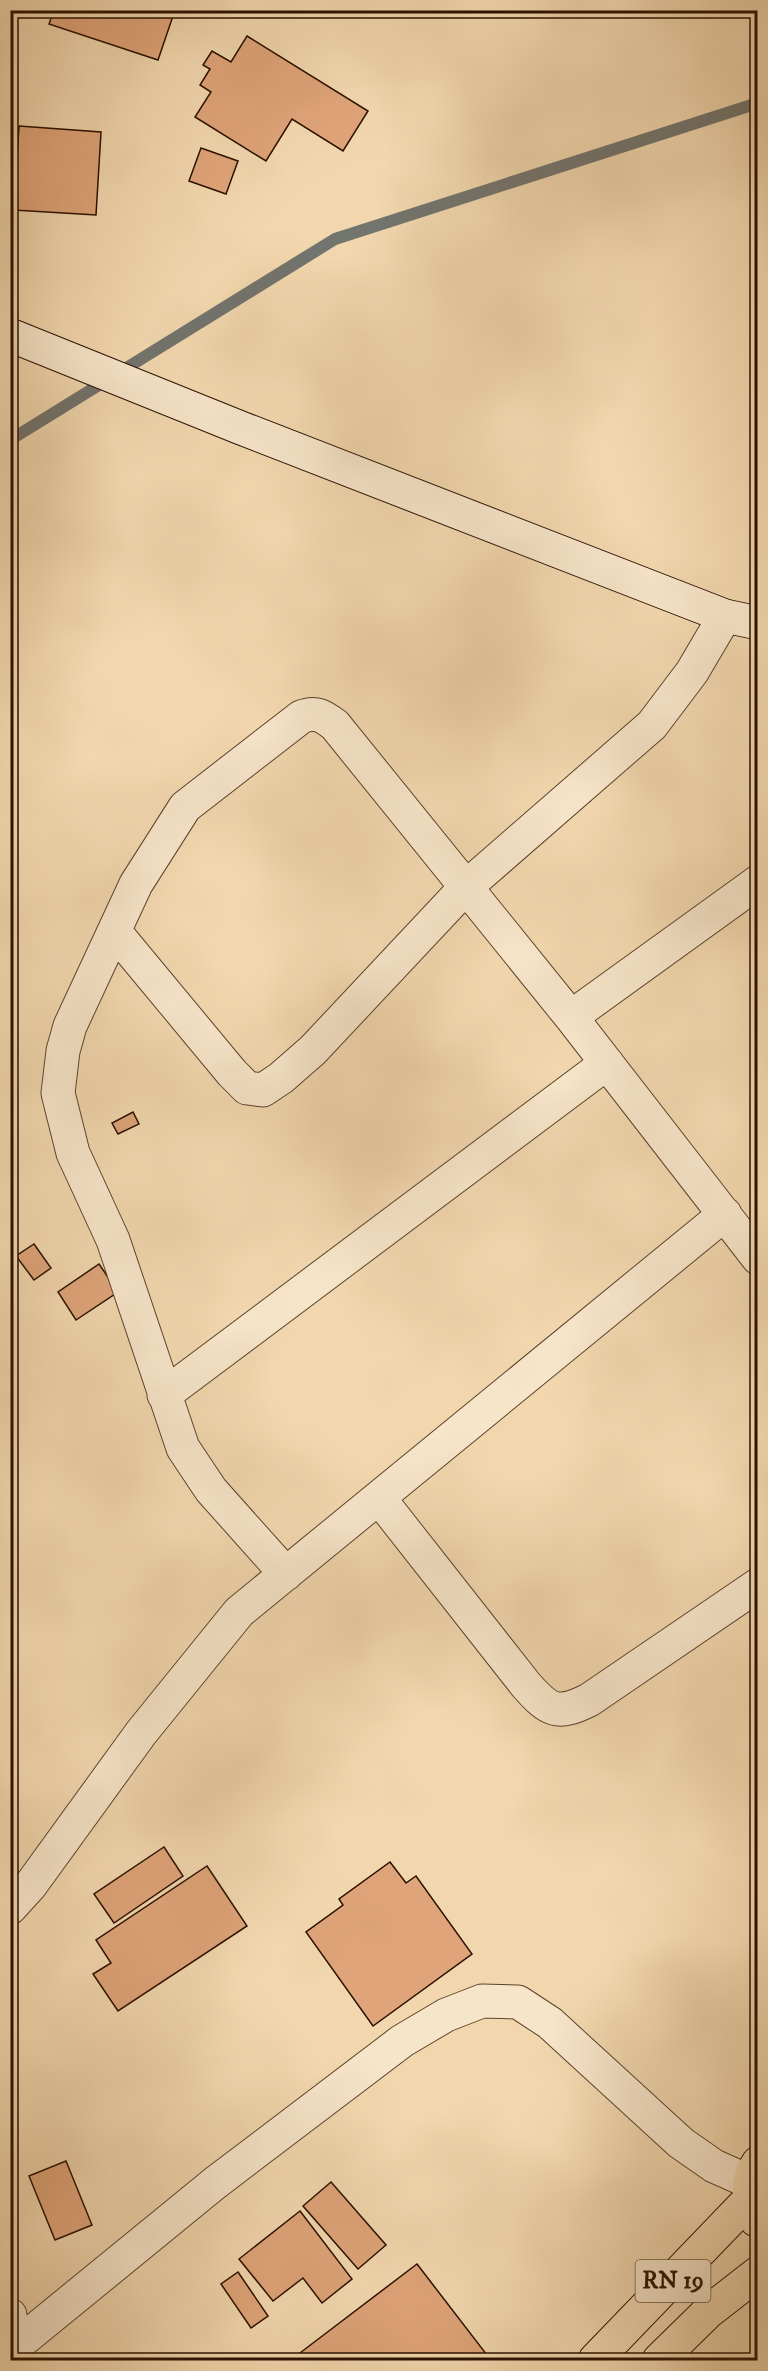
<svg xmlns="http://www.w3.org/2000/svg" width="768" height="2371" viewBox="0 0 768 2371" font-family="'IM FELL DW Pica',serif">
<rect width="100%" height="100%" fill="#f2d7ae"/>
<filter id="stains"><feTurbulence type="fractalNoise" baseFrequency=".00333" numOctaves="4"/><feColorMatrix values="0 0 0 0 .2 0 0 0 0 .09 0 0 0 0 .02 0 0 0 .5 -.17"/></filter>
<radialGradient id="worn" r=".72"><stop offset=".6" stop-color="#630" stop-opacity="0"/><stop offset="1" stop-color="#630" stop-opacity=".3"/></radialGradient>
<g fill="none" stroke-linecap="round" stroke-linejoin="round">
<path stroke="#72746e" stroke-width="12" d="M10 440 335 239 758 103"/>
</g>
<path fill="#dfa479" stroke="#291000" stroke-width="1.5" d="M54 10H175L158 60 49 24Z
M247 36 368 111 343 151 292 119 266 161 195 117 211 92 200 85 210 69 203 65 212 51 231 62Z
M19 126 101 132 96 215 14 210Z
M201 148 238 161 226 194 189 181Z
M133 1112 139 1124 118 1134 112 1123Z
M34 1244 51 1268 34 1280 16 1256Z
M99 1264 118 1292 76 1320 58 1292Z
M164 1847 183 1876 114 1923 94 1894Z
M390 1862 406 1883 416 1876 472 1954 373 2026 306 1932 343 1905 339 1899Z
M207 1866 247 1926 118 2011 93 1974 111 1963 96 1940Z
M66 2161 92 2225 55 2240 29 2176Z
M331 2182 386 2245 358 2269 303 2206Z
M300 2211 352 2279 322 2303 303 2278 273 2301 239 2259Z
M417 2264 487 2355 480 2360H294L292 2359Z
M238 2272 268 2316 251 2328 221 2284Z"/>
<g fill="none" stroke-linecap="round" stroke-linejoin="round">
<defs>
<path id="street" d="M115 932 232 1073 247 1088 263 1090 281 1078 313 1050 466 887 652 725 692 672 725 616
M571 1017 758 882
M164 1395 607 1063
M379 1498 526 1685C549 1711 557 1716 589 1700L758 1585
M286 1574 211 1490 183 1448 113 1240 73 1153 58 1093 63 1051 70 1026 136 884 185 807 301 717C316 711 323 716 335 725L571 1017 758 1258
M10 1908 30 1886 141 1733 239 1612 725 1214
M10 2315 13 2360
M13 2348 215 2183 402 2041 446 2015 482 2001 518 2002 550 2023 681 2143 714 2166 750 2182"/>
<path id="secondary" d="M10 335 241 428 725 616 758 623"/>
<path id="primary" d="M756 2220C747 2202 746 2180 758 2163
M595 2360 749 2200
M659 2360 708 2312 758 2273"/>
</defs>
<use href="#street" stroke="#5b422c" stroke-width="35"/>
<use href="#secondary" stroke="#291000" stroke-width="35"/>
<use href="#primary" stroke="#291000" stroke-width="35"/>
<use href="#street" stroke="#f7e5ca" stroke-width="33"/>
<use href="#secondary" stroke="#f7e5ca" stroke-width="33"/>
<use href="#primary" stroke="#f2d7ae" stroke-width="33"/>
</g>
<g text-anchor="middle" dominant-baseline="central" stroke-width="4.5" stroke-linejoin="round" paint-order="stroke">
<rect fill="#f7e5ca" stroke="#67503d" stroke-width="1.5" x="635.5" y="2260" width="75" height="42" rx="4.5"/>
<g font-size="24" font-weight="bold" fill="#291000">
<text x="673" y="2281">RN 19</text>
</g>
</g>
<rect width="768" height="2371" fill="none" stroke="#f2d7ae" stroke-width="36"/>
<rect x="12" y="12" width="744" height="2347" fill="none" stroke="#291000" stroke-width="3"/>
<rect x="18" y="18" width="732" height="2335" fill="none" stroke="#291000" stroke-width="1.5"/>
<rect width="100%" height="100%" filter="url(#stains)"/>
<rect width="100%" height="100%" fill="url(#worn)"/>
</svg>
